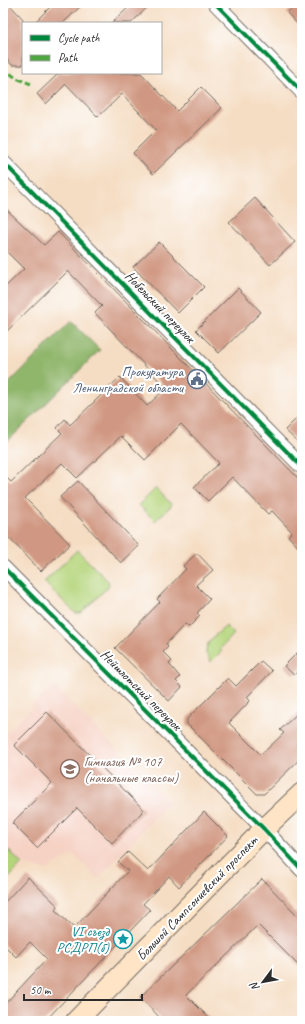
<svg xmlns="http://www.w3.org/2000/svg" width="305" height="1024" viewBox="0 0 305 1024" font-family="Caveat,sans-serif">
<rect width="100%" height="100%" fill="#fff"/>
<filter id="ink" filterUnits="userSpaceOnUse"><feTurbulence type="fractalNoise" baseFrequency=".025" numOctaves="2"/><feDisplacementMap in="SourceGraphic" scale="8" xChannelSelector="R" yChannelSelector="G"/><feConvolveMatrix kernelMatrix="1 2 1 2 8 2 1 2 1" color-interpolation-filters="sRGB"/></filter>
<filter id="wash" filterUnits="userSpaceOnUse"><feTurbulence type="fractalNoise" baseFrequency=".012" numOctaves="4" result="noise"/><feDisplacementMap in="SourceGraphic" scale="16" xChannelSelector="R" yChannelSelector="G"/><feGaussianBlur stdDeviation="0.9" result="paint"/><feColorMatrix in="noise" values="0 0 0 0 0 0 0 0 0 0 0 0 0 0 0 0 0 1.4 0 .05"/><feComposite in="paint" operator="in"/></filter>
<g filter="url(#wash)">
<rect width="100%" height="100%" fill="#f5ddc3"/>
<path fill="#f6d2c4" d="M53 685 169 802 98 879 73 854 46 870 22 864 3 884V736Z"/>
<path fill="#b5d57c" stroke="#708054" d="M156 488 172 505 155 521 139 505Z
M77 550 109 582 108 587 81 613H75L44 582Z
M226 626 234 634 220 649 222 651 211 662 206 653C206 639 217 635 226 626Z
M3 845 22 864 3 884Z"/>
<path fill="#90b66c" stroke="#5e704c" d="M71 321 100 350 7 442 3 438V389Z"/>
<g id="blocks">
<path fill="#d09882" d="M3 3H8L23 19V65H12L3 55Z
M54 3H84L63 23H34Z
M133 3H152L131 23H112Z
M298 3H302V29L287 13Z
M56 73H141L177 111 201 87 222 108 153 174 133 153 156 130 122 94 98 117 66 84 46 104 37 94 57 75Z
M255 198 295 242 270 265 229 222Z
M3 206 44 245 58 232 302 482V551L288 536 292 532 272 511 268 514 232 477 208 501 194 487 219 463 181 424 145 460 121 436 77 478 62 463 25 498 70 544 41 571 3 532V474L11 482 62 433 57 428 65 419 70 425 120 377 147 406 166 388 95 313 102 306 68 271 3 335V289L24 269 3 248Z
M159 242 204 287 178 313 133 267Z
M238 288 261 312 219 353 196 330Z
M302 413V446L285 430Z
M78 481 139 546 121 563 60 497Z
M197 553 213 570 196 585 210 599 197 613 200 616 189 627 185 624 166 644 168 647 163 652 172 661 169 664 180 677 176 681 182 687 169 701 115 648 160 602 157 599 186 569 183 566Z
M302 648V667L294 675 284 666Z
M261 661 272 671 247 697 250 701 229 723 261 755 284 733 280 730 302 709V757L264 794H257L187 724V719L228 678 236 686Z
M47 712 144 810 112 843 77 808 37 848 12 823 52 783 14 745Z
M204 812 228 836 179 887 169 876 143 904 150 910 45 1021H3V1006L47 959 30 942 16 957 3 944V904L28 877 58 906 55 910 74 928 128 871 118 862 128 852 148 871Z
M262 879 302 920V969L258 925 186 995 212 1021H163L140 997Z"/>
</g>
</g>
<g filter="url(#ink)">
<use href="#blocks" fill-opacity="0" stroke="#726960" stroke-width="1"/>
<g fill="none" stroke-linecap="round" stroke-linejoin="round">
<defs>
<path id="street" d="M215 3 302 92
M3 162 302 467
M3 567 264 829 302 870"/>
<path id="secondary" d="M76 1021 264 829 302 793"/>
</defs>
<use href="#street" stroke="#726960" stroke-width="16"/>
<use href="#secondary" stroke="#726960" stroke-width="22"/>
<use href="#street" stroke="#fff" stroke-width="14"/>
<use href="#secondary" stroke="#ffe4c6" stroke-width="20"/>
<path stroke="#51a443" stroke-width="3" stroke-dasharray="6 3" stroke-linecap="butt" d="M3 68 16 78 31 84"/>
<defs>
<path id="cycleway" d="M215 3 302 92
M3 162 302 467
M3 567 264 829 302 870"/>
</defs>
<use href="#cycleway" stroke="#fff" stroke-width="6"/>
<use href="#cycleway" stroke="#00873e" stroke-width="4"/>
</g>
</g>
<defs>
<symbol id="civic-ring" viewBox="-11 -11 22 22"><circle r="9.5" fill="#fff" stroke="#5c6f8a" stroke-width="1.5"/><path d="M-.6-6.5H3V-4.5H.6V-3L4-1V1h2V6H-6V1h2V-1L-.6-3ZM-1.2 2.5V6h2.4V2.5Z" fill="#5c6f8a"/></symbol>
<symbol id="school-ring" viewBox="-11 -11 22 22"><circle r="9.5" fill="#fff" stroke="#8d6e63" stroke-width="1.5"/><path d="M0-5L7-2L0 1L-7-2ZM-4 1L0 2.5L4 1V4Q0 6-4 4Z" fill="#8d6e63"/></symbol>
<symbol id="sight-ring" viewBox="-11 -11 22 22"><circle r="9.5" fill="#fff" stroke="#0f9aa8" stroke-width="1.5"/><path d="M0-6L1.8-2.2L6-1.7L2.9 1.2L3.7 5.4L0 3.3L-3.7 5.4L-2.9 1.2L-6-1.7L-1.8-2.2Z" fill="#0f9aa8"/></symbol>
</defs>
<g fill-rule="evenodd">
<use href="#civic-ring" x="186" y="368" width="22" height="22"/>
<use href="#school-ring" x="59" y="758" width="22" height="22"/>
<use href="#sight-ring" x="112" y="928" width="22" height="22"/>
</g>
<g text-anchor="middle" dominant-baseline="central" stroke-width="4" stroke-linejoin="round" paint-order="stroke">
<g font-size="14" fill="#2b2b2b" stroke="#fff">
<text transform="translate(160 307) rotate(46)">Нобельский переулок</text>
<text transform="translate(141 690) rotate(45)">Нейшлотский переулок</text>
<text transform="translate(197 898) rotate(-46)">Большой Сампсониевский проспект</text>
</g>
<g font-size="14" fill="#4e5e75" stroke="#fff" text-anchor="end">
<text x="183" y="371">Прокуратура<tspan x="183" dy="16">Ленинградской области</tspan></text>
</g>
<g font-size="14" fill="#785e54" stroke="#fff" text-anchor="start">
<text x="84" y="761">Гимназия № 107<tspan x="84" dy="16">(начальные классы)</tspan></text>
</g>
<g font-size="14" fill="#0d838f" stroke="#fff" text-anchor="end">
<text x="109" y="931">VI съезд<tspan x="109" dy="16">РСДРП(б)</tspan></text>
</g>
</g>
<rect width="305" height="1024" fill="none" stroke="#fff" stroke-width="16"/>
<rect x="22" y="22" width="140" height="52" fill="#ffffff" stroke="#aaaaaa"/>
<rect x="30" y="35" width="20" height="6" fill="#00873e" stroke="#aaaaaa"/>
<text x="58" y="42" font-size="12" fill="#2b2b2b">Cycle path</text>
<rect x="30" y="55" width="20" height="6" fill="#51a443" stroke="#aaaaaa"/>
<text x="58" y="62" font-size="12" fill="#2b2b2b">Path</text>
<g transform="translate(263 982) rotate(238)" stroke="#ffffff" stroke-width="3" paint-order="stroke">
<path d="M0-3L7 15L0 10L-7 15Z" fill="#2b2b2b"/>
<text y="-6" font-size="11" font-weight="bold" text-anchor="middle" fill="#2b2b2b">N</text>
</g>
<path d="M24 994v6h118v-6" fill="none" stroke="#2b2b2b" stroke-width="2"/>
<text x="30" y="994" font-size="12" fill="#2b2b2b" stroke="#ffffff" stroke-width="3" paint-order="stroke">50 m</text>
</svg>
